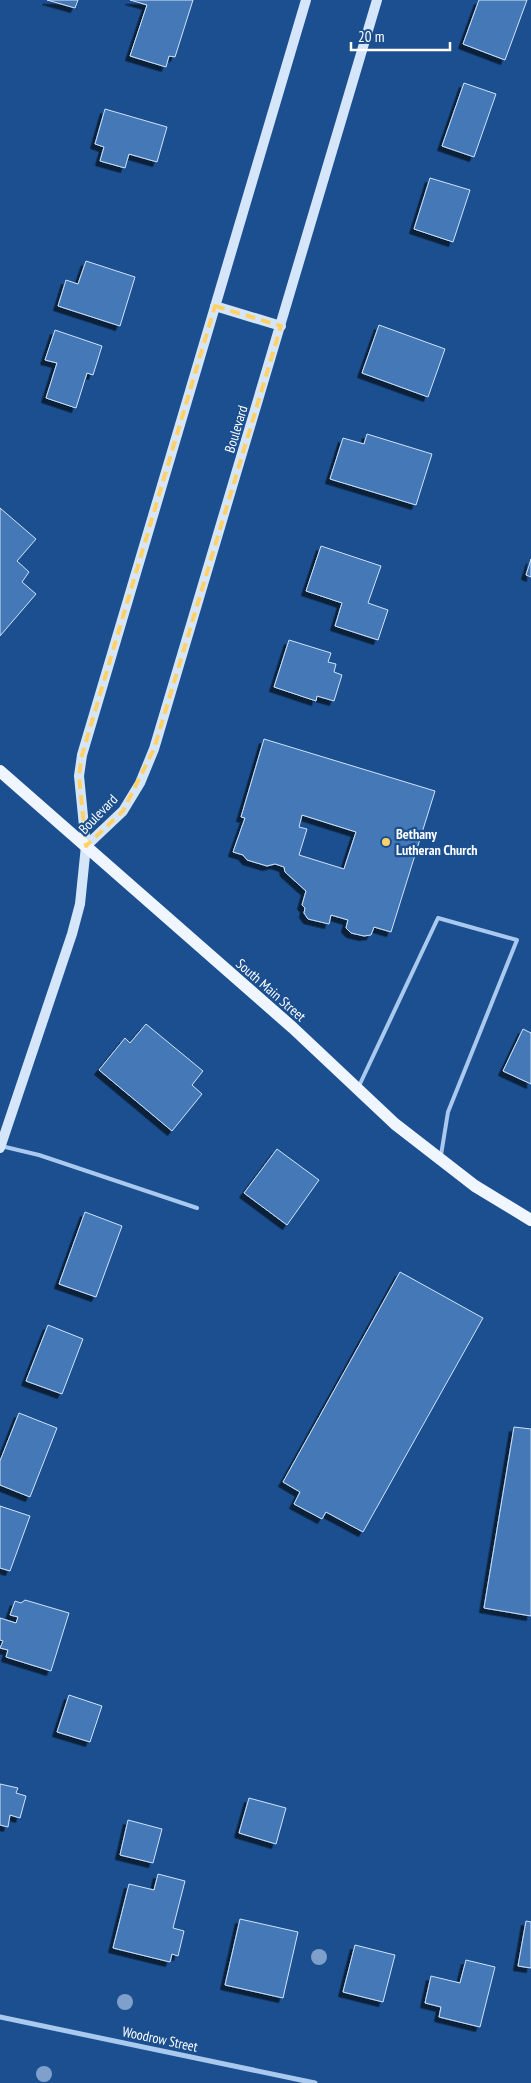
<svg xmlns="http://www.w3.org/2000/svg" width="531" height="2083" viewBox="0 0 531 2083" font-family="'PT Sans Narrow',sans-serif">
<defs>
<filter id="shadow"><feDropShadow dx="-4.5" dy="4.5" stdDeviation="0" flood-color="#0009"/></filter>
</defs>
<rect width="100%" height="100%" fill="#1b4f8f"/>
<path fill="#4478b7" stroke="#cfe3fa" fill-rule="evenodd" filter="url(#shadow)" d="M47 0H78L75 8Z
M130 0H193L175 57 169 56 166 67 130 56 147 5Z
M479 0H527L505 60 463 44Z
M464 83 496 94 474 157 442 146Z
M105 109 167 127 157 162 129 154 125 168 100 161 104 147 95 144Z
M430 178 470 190 453 242 414 229Z
M86 261 135 277 120 326 58 306 66 280 78 284Z
M379 325 445 349 428 397 362 373Z
M55 330 102 346 93 375 87 373 76 408 46 398 57 363 45 360Z
M367 434 432 454 416 505 330 479 343 438 364 444Z
M0 508 36 539 17 561 29 572 22 582 36 594 0 636Z
M321 546 381 566 368 603 388 610 378 640 335 626 342 603 306 591Z
M531 559V577L526 575Z
M289 640 331 653 328 662 336 664 334 672 342 675 334 701 317 696 316 701 274 687Z
M264 739 435 791 391 932 374 927 371 935 364 936 351 933 346 928 348 920 331 915 329 924 308 919 304 913 305 908 302 905 306 891 285 872 284 867 275 864 267 866 247 860 243 855 233 852 245 818 241 817ZM302 815 356 832 344 869 299 855 307 829 299 827Z
M146 1024 203 1071 192 1085 202 1094 172 1131 99 1070 125 1038 130 1043Z
M523 1029 531 1033V1084L503 1071Z
M277 1149 319 1180 287 1225 244 1193Z
M85 1212 122 1226 96 1297 59 1284Z
M400 1272 483 1318 363 1532 326 1512 322 1519 294 1504 300 1492 283 1482Z
M48 1325 83 1339 62 1394 26 1381Z
M19 1413 57 1428 30 1497 0 1485V1461Z
M514 1427 531 1429V1616L484 1608Z
M0 1506 30 1516 10 1571 0 1568Z
M25 1600 69 1613 51 1671 6 1657 8 1650 0 1648 3 1641 0 1640V1618L16 1623 18 1617 10 1615 15 1601 21 1603Z
M69 1695 102 1706 90 1742 57 1732Z
M0 1784 18 1788 16 1793 26 1796 20 1818 10 1815 8 1827 0 1825Z
M249 1798 286 1808 276 1844 239 1833Z
M128 1820 162 1829 153 1863 120 1855Z
M158 1874 185 1881 173 1928 184 1931 178 1956 172 1954 170 1962 113 1948 129 1884 154 1890Z
M240 1919 298 1932 283 1998 225 1985Z
M526 1921 531 1922V1968L518 1966Z
M355 1945 395 1955 383 2002 343 1992Z
M466 1960 495 1967 480 2027 439 2017 441 2007 425 2003 431 1976 460 1983Z"/>
<g fill="none" stroke-linecap="round" stroke-linejoin="round">
<path stroke="#a9c9ee" stroke-width="4" d="M359 1086 438 918 517 940 448 1112 441 1155
M1 1146 39 1155 197 1208"/>
<path stroke="#a9c9ee" stroke-width="5" d="M0 2017 315 2083"/>
<path stroke="#d6e6fa" stroke-width="10" d="M215 306 281 326
M86 846 123 811 140 783 154 749 377 0
M0 1148 72 934 80 904 86 846 79 776 82 755 306 0"/>
<path stroke="#f0f6ff" stroke-width="12" d="M0 771 293 1028 395 1124 475 1186 531 1220"/>
</g>
<g fill="#7ea0ca">
<circle cx="319" cy="1957" r="8"/>
<circle cx="125" cy="2002" r="8"/>
<circle cx="44" cy="2074" r="8"/>
</g>
<path fill="none" stroke="#ffd166" stroke-width="4" stroke-dasharray="10 6" stroke-linejoin="round" d="M215 306 281 326 154 749 123 811 86 846 79 776 82 755Z"/>
<circle fill="#ffd166" stroke="#1b4f8f" stroke-width="2" cx="386" cy="842" r="5"/>
<g text-anchor="middle" dominant-baseline="central" stroke-width="4.5" stroke-linejoin="round" paint-order="stroke">
<g font-size="14" fill="#fff" stroke="#1b4f8f">
<text transform="translate(236 429) rotate(-73)">Boulevard</text>
<text transform="translate(98 814) rotate(-46)">Boulevard</text>
<text transform="translate(271 990) rotate(41)">South Main Street</text>
<text transform="translate(160 2039) rotate(12)">Woodrow Street</text>
</g>
<g font-size="14" font-weight="bold" fill="#fff" stroke="#1b4f8f" text-anchor="start">
<text x="396" y="834">Bethany<tspan x="396" dy="16">Lutheran Church</tspan></text>
</g>
</g>
<path d="M351 42v8h99v-8" fill="none" stroke="#ffffff" stroke-width="2.5"/>
<text x="358" y="42" font-size="15" fill="#ffffff" stroke="#1b4f8f" stroke-width="4" paint-order="stroke">20 m</text>
</svg>
